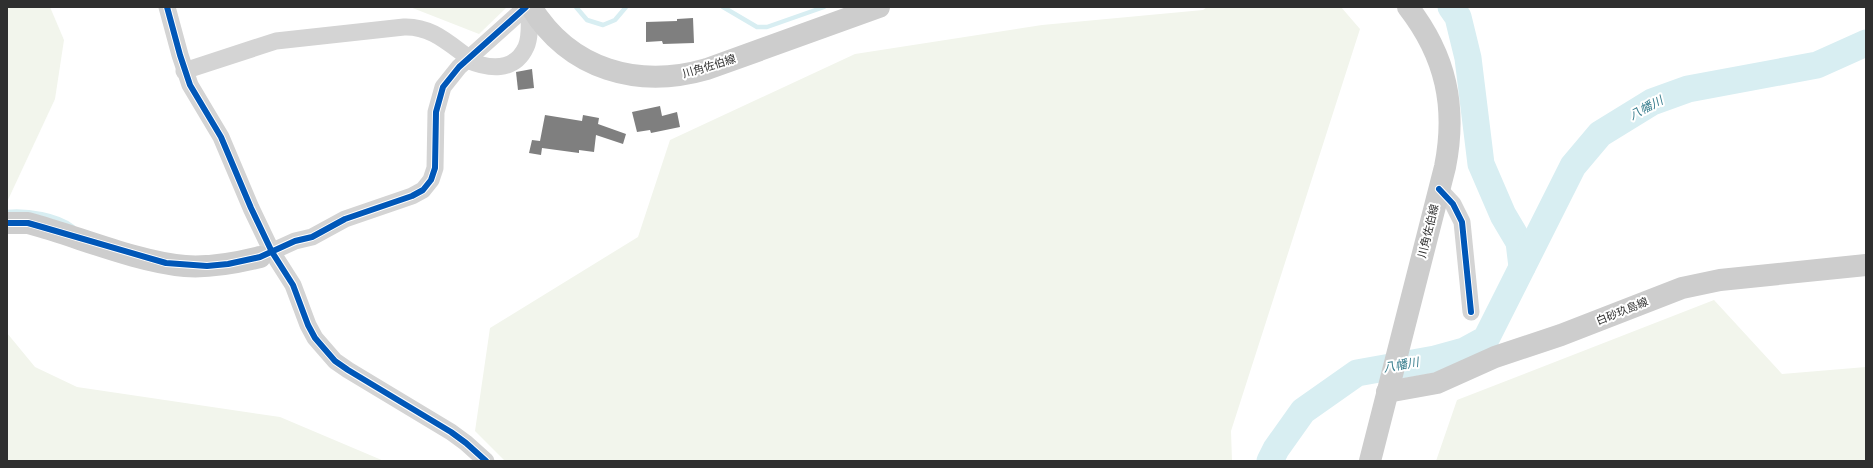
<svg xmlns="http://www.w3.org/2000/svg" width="1873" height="468" font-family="'Titillium Web','Noto Sans JP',sans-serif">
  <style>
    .green { fill: #f2f5ec }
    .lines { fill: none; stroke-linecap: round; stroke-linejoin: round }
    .stream { stroke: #d8eef2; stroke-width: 4.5 }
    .river { stroke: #d8eef2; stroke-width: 27 }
    .building { fill: #7f7f7f }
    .street { stroke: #d4d4d4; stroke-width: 17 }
    .secondary { stroke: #cdcdcd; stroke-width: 22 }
    .cycleway-casing { stroke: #fff; stroke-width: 8 }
    .cycleway { stroke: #0057b8; stroke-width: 6 }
    .labels { text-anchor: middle; stroke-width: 4; stroke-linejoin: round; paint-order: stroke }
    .street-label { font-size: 11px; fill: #2f2f2f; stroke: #fff }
    .water-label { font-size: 12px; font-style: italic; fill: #387d8d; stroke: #fff }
  </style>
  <rect width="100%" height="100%" fill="#fff"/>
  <g class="green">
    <polygon points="7,7 50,7 64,40 55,99 7,202"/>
    <polygon points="410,7 507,7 479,34"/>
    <polygon points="1207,7 1341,7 1360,29 1231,431 1232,461 505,461 475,431 490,328 638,237 670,140 855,54 1042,25 1203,10"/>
    <polygon points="1714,300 1782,374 1866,367 1866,461 1436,461 1457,400"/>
    <polygon points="7,333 35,367 77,387 280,417 384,461 7,461"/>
  </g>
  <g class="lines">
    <g class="stream">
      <polyline points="576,7 587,20 603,25 615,20 626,7"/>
      <polyline points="723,7 757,27 767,27 824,7"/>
      <path d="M 7,212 C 27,210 58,215 73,227"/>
    </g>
    <g class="river">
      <polyline points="1451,7 1458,17 1468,58 1481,164 1503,215 1519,242 1522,267"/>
      <polyline points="1270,461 1276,449 1303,411 1357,373 1435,359 1464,351 1486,339 1573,166 1600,134 1652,102 1688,89 1817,65 1866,43"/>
    </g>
  </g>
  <g class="building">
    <polygon points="693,18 694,43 663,44 662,41 646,42 646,22 677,21 677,19"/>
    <polygon points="532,69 534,88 518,90 516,72"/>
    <polygon points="660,106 662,116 677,112 680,127 651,133 650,130 637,132 632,112"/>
    <polygon points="545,115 582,121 583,115 599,118 598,124 626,134 623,144 596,135 594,152 579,150 579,153 542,148 541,155 529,153 532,140 540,141"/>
  </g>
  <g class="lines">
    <g class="street">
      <polyline points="167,7 180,55 190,85 221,137 251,208 272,252 293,285 308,325 315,338 335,361 348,370 451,432 466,443 486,461"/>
      <path d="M 467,60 C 488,69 514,73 526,47 C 531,36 529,19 529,7"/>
      <path d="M 184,71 L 276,41 L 404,27 C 431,26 448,43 469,58"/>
      <polyline points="1439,189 1453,204 1462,222 1471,312"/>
      <polyline points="262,256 295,241 312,237 345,219 412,196 423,190 431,180 435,168 436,112 443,87 459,67 526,7"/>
    </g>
    <g class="secondary">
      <path d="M 531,7 C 570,70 638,89 707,69 L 879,7"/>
      <path d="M 7,223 L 28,223 L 42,227 C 86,240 140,262 185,266 C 211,268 236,263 260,257"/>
      <polyline points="1387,392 1437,383 1495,357 1561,335 1682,288 1720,280 1866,265"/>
      <path d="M 1370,461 L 1445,167 C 1457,107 1446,56 1408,7"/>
    </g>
    <defs>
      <g id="cycleway">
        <polyline points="167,7 180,55 190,85 221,137 251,208 272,252 293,285 308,325 315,338 335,361 348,370 451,432 466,443 486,461"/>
        <polyline points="1439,189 1453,204 1462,222 1471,312"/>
        <polyline points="7,223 28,223 42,227 166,263 207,266 228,264 260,257 295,241 312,237 345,219 412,196 423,190 431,180 435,168 436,112 443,87 459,67 526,7"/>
      </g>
    </defs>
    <use href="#cycleway" class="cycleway-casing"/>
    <use href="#cycleway" class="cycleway"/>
  </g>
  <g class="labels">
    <g class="street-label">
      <text transform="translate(709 66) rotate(-17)" y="4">川角佐伯線</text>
      <text transform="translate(1428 231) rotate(-76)" y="4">川角佐伯線</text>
      <text transform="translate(1622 311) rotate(-22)" y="4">白砂玖島線</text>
    </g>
    <g class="water-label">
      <text transform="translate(1646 108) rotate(-28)" y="4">八幡川</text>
      <text transform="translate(1401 365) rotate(-10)" y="4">八幡川</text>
    </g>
  </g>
  <rect width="1873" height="468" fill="none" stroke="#2f2f2f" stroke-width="16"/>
</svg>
